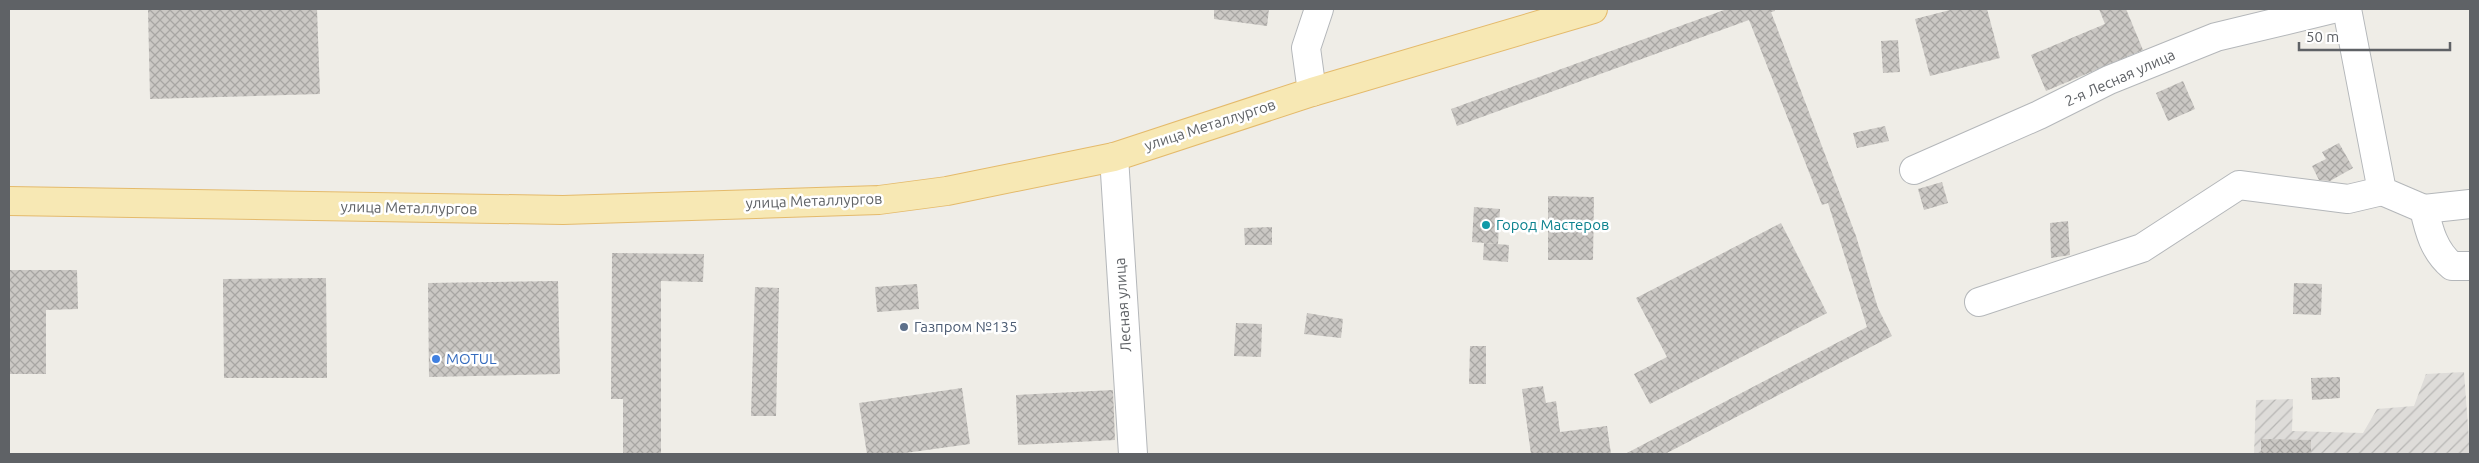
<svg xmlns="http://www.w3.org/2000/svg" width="2479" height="463" font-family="Ubuntu,sans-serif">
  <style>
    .industrial { fill: url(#industrial-furrows) }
    .building { fill: url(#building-cross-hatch) }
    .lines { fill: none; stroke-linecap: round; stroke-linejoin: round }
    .minor-casing { stroke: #b4b7ba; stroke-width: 30 }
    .major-casing { stroke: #e4ba6b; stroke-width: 30 }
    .minor { stroke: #fff; stroke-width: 28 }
    .major { stroke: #f7e8b4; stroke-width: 28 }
    .culture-dot { fill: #0f9aa8; stroke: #fff; stroke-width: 2 }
    .service-dot { fill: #5c6f8a; stroke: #fff; stroke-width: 2 }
    .shop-dot { fill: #3f7fe0; stroke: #fff; stroke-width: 2 }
    .labels { text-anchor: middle; stroke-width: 5; stroke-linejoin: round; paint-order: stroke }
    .street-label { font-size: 15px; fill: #5f6266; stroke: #fff }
    .culture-label { font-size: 15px; fill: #0d838f; stroke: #fff; text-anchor: start }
    .service-label { font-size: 15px; fill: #4e5e75; stroke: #fff; text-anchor: start }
    .shop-label { font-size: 15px; fill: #366cbe; stroke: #fff; text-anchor: start }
  </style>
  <defs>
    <pattern id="industrial-furrows" width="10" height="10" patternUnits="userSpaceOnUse" patternTransform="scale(1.25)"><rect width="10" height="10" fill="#dedcd9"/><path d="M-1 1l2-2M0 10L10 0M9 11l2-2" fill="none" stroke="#b7b6b4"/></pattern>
    <pattern id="building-cross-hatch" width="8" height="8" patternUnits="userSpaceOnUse" patternTransform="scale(1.25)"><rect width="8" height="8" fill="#cbc8c4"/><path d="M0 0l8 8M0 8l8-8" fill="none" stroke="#a8a6a3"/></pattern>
  </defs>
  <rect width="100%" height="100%" fill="#efede7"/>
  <polygon class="industrial" points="2464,372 2470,454 2254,454 2256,400 2293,399 2292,431 2363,433 2377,409 2414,406 2426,374"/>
  <g class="building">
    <polygon points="148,9 317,9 320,94 150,99"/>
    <polygon points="1214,9 1269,9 1267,26 1214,19"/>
    <polygon points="1727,9 1775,9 1775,11 1771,12 1856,236 1878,308 1892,336 1665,454 1625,454 1867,327 1828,203 1822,205 1749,20 1457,126 1451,109"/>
    <polygon points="1954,9 1987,9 2000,58 1930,76 1915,19"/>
    <polygon points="2099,9 2126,9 2143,50 2046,91 2031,55 2105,24"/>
    <polygon points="1898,40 1900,72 1883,73 1881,41"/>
    <polygon points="2183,81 2195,109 2168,121 2156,93"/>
    <polygon points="1885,126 1889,141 1857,148 1853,133"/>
    <polygon points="2339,143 2353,168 2330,181 2319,180 2312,166 2326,159 2322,152"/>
    <polygon points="1942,182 1948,203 1924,210 1918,189"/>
    <polygon points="1548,196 1594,197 1593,260 1548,260"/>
    <polygon points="1474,207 1500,209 1498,244 1472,242"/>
    <polygon points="2068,221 2070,255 2051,258 2050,223"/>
    <polygon points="1781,223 1827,313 1650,404 1634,374 1667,357 1636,298"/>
    <polygon points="1272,227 1272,245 1245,245 1244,228"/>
    <polygon points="1484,243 1509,245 1508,262 1483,260"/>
    <polygon points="612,253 704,254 703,282 661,281 661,454 623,454 623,399 611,399"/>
    <polygon points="9,270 77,270 78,309 46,310 46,374 9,374"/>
    <polygon points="326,278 327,378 224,378 223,279"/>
    <polygon points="558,281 560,374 429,377 428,283"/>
    <polygon points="2294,283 2322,284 2321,315 2293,314"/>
    <polygon points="917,284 919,309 877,312 875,287"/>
    <polygon points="755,287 779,288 776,416 751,416"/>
    <polygon points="1307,313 1343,319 1341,338 1304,334"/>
    <polygon points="1236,323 1262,324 1261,357 1234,356"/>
    <polygon points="1470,346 1486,346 1486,384 1469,384"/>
    <polygon points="2340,377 2340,398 2312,400 2311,378"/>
    <polygon points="1543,386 1546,403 1556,401 1560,432 1607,426 1611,454 1531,454 1522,389"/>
    <polygon points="962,388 970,444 898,454 867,454 859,403"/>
    <polygon points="1113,390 1115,440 1018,445 1016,395"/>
    <polygon points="2261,439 2311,440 2311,454 2261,454"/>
  </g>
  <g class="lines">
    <defs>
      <g id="minor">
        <path d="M 2347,9 L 2382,191 L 2424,209 C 2429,231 2434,251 2452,266 L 2470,266"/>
        <polyline points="1312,92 1306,48 1319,9"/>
        <polyline points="1114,157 1133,454"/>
        <polyline points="1914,170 2039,115 2109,80 2216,37 2333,9"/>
        <polyline points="2424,209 2470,204"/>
        <polyline points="1979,302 2142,248 2239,185 2348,199 2382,191"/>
      </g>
      <polyline id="major" points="9,201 563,210 879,200 947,191 1114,157 1312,92 1593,9"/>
    </defs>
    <use href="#minor" class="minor-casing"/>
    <use href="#major" class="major-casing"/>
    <use href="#minor" class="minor"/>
    <use href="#major" class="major"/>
  </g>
  <circle class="culture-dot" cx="1486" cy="225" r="5"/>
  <circle class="service-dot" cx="904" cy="327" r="5"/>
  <circle class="shop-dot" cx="436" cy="359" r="5"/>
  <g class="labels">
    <g class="street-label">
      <text transform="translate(2120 78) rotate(-24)" y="5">2-я Лесная улица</text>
      <text transform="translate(1210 125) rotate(-18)" y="5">улица Металлургов</text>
      <text transform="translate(814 201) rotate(-2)" y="5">улица Металлургов</text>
      <text transform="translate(409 208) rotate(1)" y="5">улица Металлургов</text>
      <text transform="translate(1123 305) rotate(-94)" y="5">Лесная улица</text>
    </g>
    <g class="culture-label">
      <text x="1496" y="230">Город Мастеров</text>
    </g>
    <g class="service-label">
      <text x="914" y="332">Газпром №135</text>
    </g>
    <g class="shop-label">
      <text x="446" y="364">MOTUL</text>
    </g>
  </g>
  <rect width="2479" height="463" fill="none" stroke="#5f6266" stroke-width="20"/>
  <path d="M2299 42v8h151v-8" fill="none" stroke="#5f6266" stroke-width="2.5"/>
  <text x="2306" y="42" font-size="15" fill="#5f6266" stroke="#ffffff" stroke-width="4" paint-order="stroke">50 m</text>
</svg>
